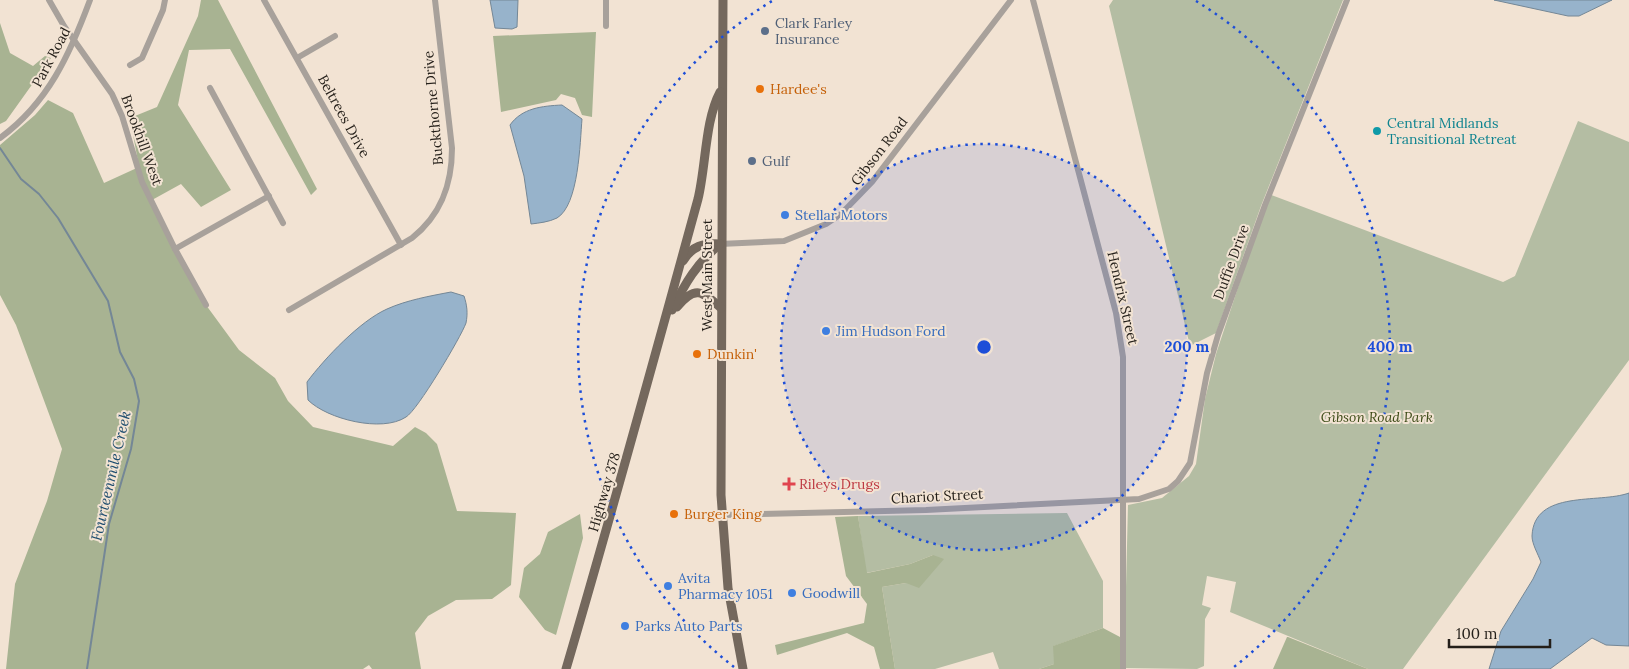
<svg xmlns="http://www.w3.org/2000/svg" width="1629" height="669" font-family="Lora,serif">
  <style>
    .green { fill: #b4bda3 }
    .forest { fill: #a8b392 }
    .water { fill: #97b3cb; stroke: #748796 }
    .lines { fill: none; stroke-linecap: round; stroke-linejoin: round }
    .stream { stroke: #748796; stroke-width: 2 }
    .minor { stroke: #a8a19b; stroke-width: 6 }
    .major { stroke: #74685d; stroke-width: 9 }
    .ring { fill: none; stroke: #1d4ed8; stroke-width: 2.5; stroke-dasharray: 2.5 5 }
    .service-dot { fill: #5c6f8a; stroke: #f2e3d3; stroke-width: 2 }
    .food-dot { fill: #e8710a; stroke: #f2e3d3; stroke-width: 2 }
    .culture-dot { fill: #0f9aa8; stroke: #f2e3d3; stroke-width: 2 }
    .shop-dot { fill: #3f7fe0; stroke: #f2e3d3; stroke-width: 2 }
    .health-dot { fill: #e0444e; stroke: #f2e3d3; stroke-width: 2 }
    .labels { text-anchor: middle; stroke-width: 4; stroke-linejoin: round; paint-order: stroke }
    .service-label { font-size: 14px; fill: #4e5e75; stroke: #f2e3d3; text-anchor: start }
    .street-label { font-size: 14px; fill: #241f19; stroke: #f2e3d3 }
    .food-label { font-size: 14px; fill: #c56008; stroke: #f2e3d3; text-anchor: start }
    .culture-label { font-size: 14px; fill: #0d838f; stroke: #f2e3d3; text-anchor: start }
    .shop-label { font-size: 14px; fill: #366cbe; stroke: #f2e3d3; text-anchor: start }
    .park-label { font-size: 14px; font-style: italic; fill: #3e4c18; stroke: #f2e3d3 }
    .health-label { font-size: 14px; fill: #be3a42; stroke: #f2e3d3; text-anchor: start }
    .water-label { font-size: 15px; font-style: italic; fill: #1e4d6f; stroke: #f2e3d3 }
    .centre { fill: #1d4ed8; stroke: #f2e3d3; stroke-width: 2.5 }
    .ring-label { font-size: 15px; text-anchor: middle; font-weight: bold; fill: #1d4ed8; stroke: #f2e3d3; stroke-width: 4; stroke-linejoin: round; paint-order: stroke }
  </style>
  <rect width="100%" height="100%" fill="#f2e3d3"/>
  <g class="green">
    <polygon points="1113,0 1343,0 1261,206 1216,333 1190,346 1109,6"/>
    <polygon points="1578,121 1629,142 1629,360 1403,669 1368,669 1230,612 1236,582 1207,576 1202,605 1211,608 1205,619 1204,666 1197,669 1124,668 1128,505 1162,498 1189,476 1196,464 1205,399 1216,354 1269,194 1503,282 1515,276"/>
    <polygon points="1067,513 1103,581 1103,628 1054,646 1054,664 1039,669 999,669 993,652 935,669 895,669 882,587 906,583 933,555 910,564 866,573 858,516"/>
  </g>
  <g class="forest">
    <polygon points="201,0 218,0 317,189 311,195 230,49 189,50 178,105 231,190 201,207 181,184 152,200 206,305 239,350 275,378 288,401 313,427 393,446 415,427 426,433 437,444 457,511 516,513 511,585 492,599 456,600 428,616 415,633 421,669 372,669 369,665 363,669 6,669 15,584 47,501 62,449 16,325 0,295 0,145 35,115 48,100 73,113 104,183 139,167 130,118 157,107 198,16"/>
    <polygon points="0,23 10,53 33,66 45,56 51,58 6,121 0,124"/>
    <polygon points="596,32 592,117 582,115 575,98 561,94 556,100 501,112 493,36"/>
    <polygon points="580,514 583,538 556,635 545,630 519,597 524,568 540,554 548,532"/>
    <polygon points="858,516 867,573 910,564 933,555 944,559 919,588 906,583 882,587 895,669 880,669 874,647 847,633 777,655 775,645 864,623 867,604 846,576 835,517"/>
    <polygon points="1103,628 1120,637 1121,669 1039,669 1054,664 1053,646"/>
    <polygon points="1287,637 1288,637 1368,669 1273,669"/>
  </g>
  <g class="water">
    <polygon points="490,0 518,0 517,27 512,29 495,28"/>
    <polygon points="1494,0 1612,0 1579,16 1568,16"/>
    <path d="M 562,105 L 582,119 C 580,142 579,205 557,218 C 549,222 539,223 531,224 L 524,176 L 510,125 C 522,108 542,106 562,105 Z"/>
    <path d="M 451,292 L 464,296 C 467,305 468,313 466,323 C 461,337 417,411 406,417 C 382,433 327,419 308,400 L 307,382 C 325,358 360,321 387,309 C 407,300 430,296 451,292 Z"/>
    <path d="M 1629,493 L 1629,646 L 1606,645 L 1592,638 L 1550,669 L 1489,669 L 1501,631 L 1533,579 L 1541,562 C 1538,554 1532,544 1532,536 C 1534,489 1599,504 1629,493 Z"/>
  </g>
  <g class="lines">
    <polyline class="stream" points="0,148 21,179 39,194 58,218 108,301 120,352 134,379 139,401 131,449 109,524 87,669"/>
    <g class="minor">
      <polyline points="49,0 64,26 112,94 122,116 142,182 175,249 206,305"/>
      <polyline points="264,0 401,245"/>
      <polyline points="606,0 606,26"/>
      <polyline points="1033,0 1116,313 1123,357 1123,669"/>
      <polyline points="297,58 335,36"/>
      <polyline points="130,65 142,58 163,10 165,0"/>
      <polyline points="210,88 283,223"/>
      <path d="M 0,138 C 48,103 70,54 90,0"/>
      <polyline points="720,244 784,241 826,224 841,214 872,182 1011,0"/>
      <polyline points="175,249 269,196"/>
      <path d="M 289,310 L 412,238 C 441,215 452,185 452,148 L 435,0"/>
      <polyline points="722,515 926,510 1139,499 1169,489 1178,481 1190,463 1207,373 1218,335 1265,205 1347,0"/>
    </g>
    <g class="major">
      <polyline points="723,0 721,495 728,588 743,669"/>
      <path d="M 683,261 C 692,246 703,243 720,244"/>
      <path d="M 677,307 C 695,285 702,291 721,308"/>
      <path d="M 672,310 C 685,283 697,263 720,244"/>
      <path d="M 566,669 C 612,513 655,356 698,199 C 706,166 705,120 720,92"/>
    </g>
  </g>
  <circle cx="984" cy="347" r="203" fill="#1d4ed8" fill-opacity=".12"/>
  <g class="ring">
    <circle cx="984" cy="347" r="203"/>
    <path d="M734 667A406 406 0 0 1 772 1M1196 1A406 406 0 0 1 1234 667"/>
  </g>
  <g class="service-dot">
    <circle cx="765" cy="31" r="5"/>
    <circle cx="752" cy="161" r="5"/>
  </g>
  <g class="food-dot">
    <circle cx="760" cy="89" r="5"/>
    <circle cx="697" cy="354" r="5"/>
    <circle cx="674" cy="514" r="5"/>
  </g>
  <circle class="culture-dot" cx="1377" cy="131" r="5"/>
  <g class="shop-dot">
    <circle cx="785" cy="215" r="5"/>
    <circle cx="826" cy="331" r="5"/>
    <circle cx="668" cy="586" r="5"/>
    <circle cx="792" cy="593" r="5"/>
    <circle cx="625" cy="626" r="5"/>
  </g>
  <path class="health-dot" d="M786.5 476.5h5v5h5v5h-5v5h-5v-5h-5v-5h5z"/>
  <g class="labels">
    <g class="service-label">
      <text x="775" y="28">Clark Farley<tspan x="775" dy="16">Insurance</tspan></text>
      <text x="762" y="166">Gulf</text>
    </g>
    <g class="street-label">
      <text transform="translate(51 57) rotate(-62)" y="5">Park Road</text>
      <text transform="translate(433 108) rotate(-95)" y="5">Buckthorne Drive</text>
      <text transform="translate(344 116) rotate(61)" y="5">Beltrees Drive</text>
      <text transform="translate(142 140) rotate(70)" y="5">Brookhill West</text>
      <text transform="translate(879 151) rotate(-52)" y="5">Gibson Road</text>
      <text transform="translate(1231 262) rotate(-70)" y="5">Duffie Drive</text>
      <text transform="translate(707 275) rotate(-90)" y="5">West Main Street</text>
      <text transform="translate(1123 298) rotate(77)" y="5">Hendrix Street</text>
      <text transform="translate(604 492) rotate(-74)" y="5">Highway 378</text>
      <text transform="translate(937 496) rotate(-3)" y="5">Chariot Street</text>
    </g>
    <g class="food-label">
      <text x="770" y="94">Hardee's</text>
      <text x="707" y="359">Dunkin'</text>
      <text x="684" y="519">Burger King</text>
    </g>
    <g class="culture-label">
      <text x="1387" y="128">Central Midlands<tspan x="1387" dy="16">Transitional Retreat</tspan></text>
    </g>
    <g class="shop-label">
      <text x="795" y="220">Stellar Motors</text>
      <text x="836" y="336">Jim Hudson Ford</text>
      <text x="678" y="583">Avita<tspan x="678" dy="16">Pharmacy 1051</tspan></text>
      <text x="802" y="598">Goodwill</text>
      <text x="635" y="631">Parks Auto Parts</text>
    </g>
    <g class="park-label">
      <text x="1377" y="422">Gibson Road Park</text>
    </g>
    <g class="health-label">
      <text x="799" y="489">Rileys Drugs</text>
    </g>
    <g class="water-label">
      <text transform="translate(111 476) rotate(-77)" y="5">Fourteenmile Creek</text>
    </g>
  </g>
  <circle cx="984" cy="347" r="8" class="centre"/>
  <g class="ring-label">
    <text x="1187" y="352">200 m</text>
    <text x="1390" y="352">400 m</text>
  </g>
  <path d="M1449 639v8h101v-8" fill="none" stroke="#241f19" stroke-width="2.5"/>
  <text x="1456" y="639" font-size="15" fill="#241f19" stroke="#f2e3d3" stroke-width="4" paint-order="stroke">100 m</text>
</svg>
